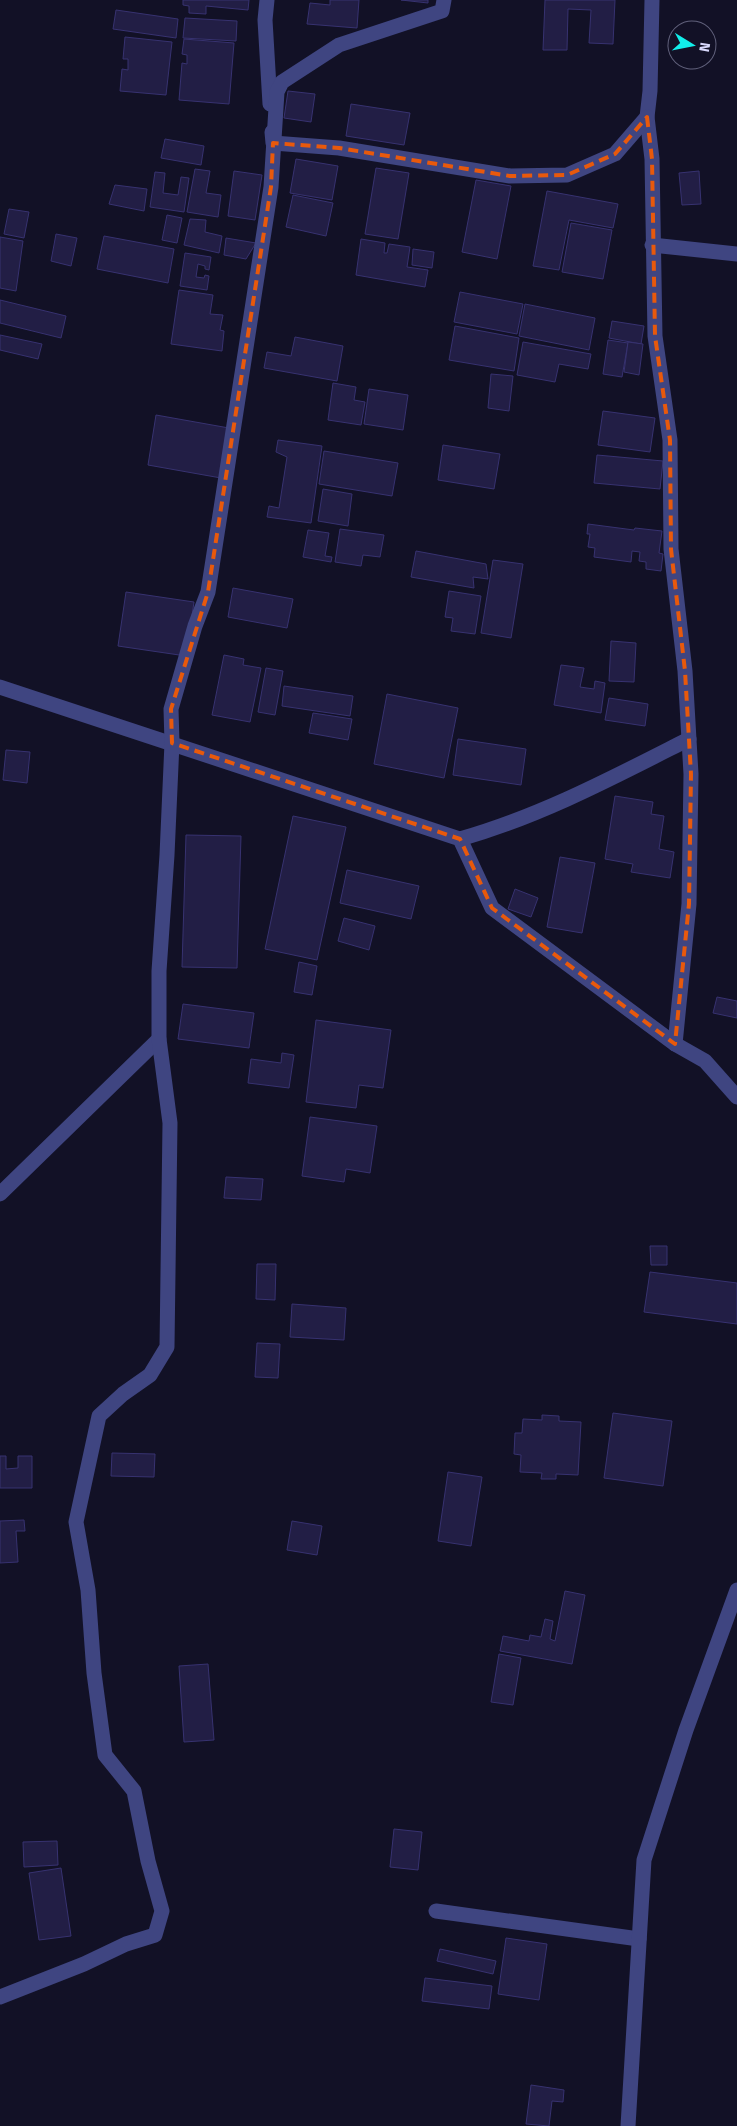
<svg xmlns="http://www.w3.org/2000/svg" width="737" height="2126" font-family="'Fira Sans',sans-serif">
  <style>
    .building { fill: #221e45; stroke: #373270 }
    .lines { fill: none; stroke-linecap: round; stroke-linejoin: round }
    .minor { stroke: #3f4581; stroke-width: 15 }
    .marked { fill: none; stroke: #e8590c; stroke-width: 4; stroke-dasharray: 10 6; stroke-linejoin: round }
  </style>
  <rect width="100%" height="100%" fill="#121126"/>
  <g class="building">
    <polygon points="183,0 249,0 248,10 206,6 206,14 189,13 189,6 183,5"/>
    <polygon points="330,0 359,0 357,28 307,24 310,3 330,5"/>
    <polygon points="401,0 428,0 428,3"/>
    <polygon points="545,0 615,0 613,44 589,43 591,10 568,9 567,50 543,50"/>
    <polygon points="116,10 178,19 176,38 113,29"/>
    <polygon points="185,18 237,21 236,41 183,38"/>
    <polygon points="125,37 172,42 166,95 120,91 122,69 128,70 128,59 123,59"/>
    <polygon points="184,39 234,43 229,104 179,100 182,63 187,64 187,55 182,54"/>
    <polygon points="288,91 315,94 311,122 284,118"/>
    <polygon points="351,104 410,113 404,145 346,136"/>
    <polygon points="165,139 204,146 201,165 161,158"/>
    <polygon points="296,159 338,166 332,200 290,193"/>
    <polygon points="376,168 409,173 398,239 365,234"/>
    <polygon points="195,169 210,171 206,193 221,195 218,217 187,212"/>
    <polygon points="234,171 262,175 255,220 228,216"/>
    <polygon points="699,171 701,204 682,205 679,173"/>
    <polygon points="155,172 165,173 163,193 178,195 181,177 189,178 184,212 150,207"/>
    <polygon points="476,180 511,186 497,259 462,252"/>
    <polygon points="115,185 147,189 144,211 109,204"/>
    <polygon points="547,191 618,204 613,228 569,220 559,270 533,266"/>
    <polygon points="293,195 333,203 326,236 286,227"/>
    <polygon points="9,209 29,212 24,238 4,234"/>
    <polygon points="167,215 182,218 177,243 162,240"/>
    <polygon points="190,219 206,220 205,232 222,236 219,253 184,245"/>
    <polygon points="571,223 612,230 603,279 562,272"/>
    <polygon points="56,234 77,238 71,266 51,261"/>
    <polygon points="104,236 174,249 168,283 97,269"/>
    <polygon points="0,237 23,241 16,291 0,288"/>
    <polygon points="226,238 256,243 246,259 224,255"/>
    <polygon points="361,239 385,243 384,253 387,253 389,244 410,247 407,267 428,270 425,287 356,275"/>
    <polygon points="413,249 434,252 432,268 412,265"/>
    <polygon points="185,253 211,257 209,270 205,269 205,266 198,264 196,277 204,278 205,275 209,276 207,290 180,286"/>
    <polygon points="179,290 213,295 210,314 223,315 220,330 224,331 222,351 171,344"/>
    <polygon points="460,292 523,304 517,334 454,322"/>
    <polygon points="0,300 66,316 61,338 0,323"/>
    <polygon points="525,304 595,318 589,350 519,336"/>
    <polygon points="612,321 644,326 641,344 609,338"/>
    <polygon points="455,326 519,338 514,371 449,360"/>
    <polygon points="0,335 42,344 38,359 0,350"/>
    <polygon points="295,337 343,346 337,381 264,368 267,352 291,356"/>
    <polygon points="608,340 628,343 622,377 603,374"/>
    <polygon points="523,342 591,354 588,369 559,364 555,382 517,375"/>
    <polygon points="628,342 643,344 639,375 624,372"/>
    <polygon points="491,374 513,376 509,411 488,408"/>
    <polygon points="333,383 356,387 354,400 365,402 361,425 328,420"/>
    <polygon points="369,389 408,395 403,430 364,424"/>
    <polygon points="603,411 655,418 650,452 598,445"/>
    <polygon points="156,415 229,428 221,478 148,465"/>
    <polygon points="278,440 322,446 311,523 267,517 269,506 279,508 287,457 276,452"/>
    <polygon points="443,445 500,454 494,489 438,480"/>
    <polygon points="324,451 398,463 392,496 319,484"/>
    <polygon points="597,455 663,461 660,489 594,483"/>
    <polygon points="323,489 352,494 348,526 318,521"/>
    <polygon points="588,524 634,530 635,528 662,531 659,553 663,554 661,571 646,569 646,562 639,561 640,552 632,551 631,562 594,557 595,548 588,547 590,534 587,534"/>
    <polygon points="340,529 384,535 380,557 363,555 361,566 335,562"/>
    <polygon points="308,530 329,533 325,556 332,557 331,562 303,557"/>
    <polygon points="416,551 486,564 488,579 473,577 474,588 411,577"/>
    <polygon points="493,560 523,564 511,638 481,633"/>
    <polygon points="233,588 293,599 287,628 228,617"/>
    <polygon points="449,591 481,596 475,634 451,631 453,618 445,617"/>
    <polygon points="126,592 194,602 186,656 118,646"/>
    <polygon points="611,641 636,643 634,682 609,681"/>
    <polygon points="224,655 244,659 243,665 261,668 250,722 212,715"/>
    <polygon points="561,665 584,668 580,687 594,689 595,681 605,683 601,713 554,705"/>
    <polygon points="266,668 283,671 275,715 258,712"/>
    <polygon points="284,686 353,696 350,716 282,706"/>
    <polygon points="387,694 458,708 444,778 374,764"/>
    <polygon points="609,698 648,704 645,726 605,720"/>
    <polygon points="313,713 352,719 348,740 309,733"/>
    <polygon points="458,739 526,749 521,785 453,775"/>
    <polygon points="6,750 30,752 27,783 3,780"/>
    <polygon points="615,796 653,802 651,814 664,816 659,849 674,852 670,878 631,872 633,864 605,859"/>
    <polygon points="293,816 346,827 317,960 265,949"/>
    <polygon points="186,835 241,836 237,968 182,967"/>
    <polygon points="560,857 595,863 582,933 547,927"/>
    <polygon points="347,870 419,886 411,919 340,903"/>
    <polygon points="515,889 538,898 531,917 508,909"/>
    <polygon points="344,918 375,926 369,950 338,941"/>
    <polygon points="299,962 317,966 312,995 294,992"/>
    <polygon points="717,997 737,1001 737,1018 713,1013"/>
    <polygon points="183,1004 254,1013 249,1048 178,1039"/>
    <polygon points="316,1020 391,1030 383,1088 359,1085 356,1108 306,1102"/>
    <polygon points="282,1053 294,1055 289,1088 248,1083 251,1059 281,1063"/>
    <polygon points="310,1117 377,1126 370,1173 346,1169 344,1182 302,1176"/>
    <polygon points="226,1177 263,1179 261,1200 224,1198"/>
    <polygon points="650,1246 667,1246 667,1265 651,1265"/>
    <polygon points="257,1264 276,1264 275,1300 256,1299"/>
    <polygon points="650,1272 737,1283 737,1324 644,1312"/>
    <polygon points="292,1304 346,1308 344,1340 290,1337"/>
    <polygon points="257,1343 280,1344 278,1378 255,1377"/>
    <polygon points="613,1413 672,1421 663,1486 604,1478"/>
    <polygon points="542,1415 559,1416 559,1421 581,1422 578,1475 556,1474 556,1479 541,1479 542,1473 520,1472 521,1455 514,1454 515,1433 522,1433 523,1419 542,1420"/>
    <polygon points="112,1453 155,1454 154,1477 111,1476"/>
    <polygon points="0,1456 6,1456 6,1469 18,1468 18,1456 32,1456 32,1488 0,1488"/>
    <polygon points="448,1472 482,1477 471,1546 438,1541"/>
    <polygon points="24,1520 25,1531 16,1531 18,1562 0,1563 0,1521"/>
    <polygon points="292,1521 322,1526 317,1555 287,1550"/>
    <polygon points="565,1591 585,1595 572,1664 500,1651 503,1636 529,1641 530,1635 541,1637 545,1619 553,1621 550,1639 555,1641"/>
    <polygon points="499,1654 521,1658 513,1705 491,1702"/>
    <polygon points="208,1664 214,1740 184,1742 179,1666"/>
    <polygon points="394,1829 422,1832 418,1870 390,1867"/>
    <polygon points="57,1841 58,1865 24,1867 23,1842"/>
    <polygon points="61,1868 71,1936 39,1940 29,1873"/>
    <polygon points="506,1938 547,1944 539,2000 498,1994"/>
    <polygon points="440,1949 496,1961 493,1974 437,1961"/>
    <polygon points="425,1978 492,1986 489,2009 422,2001"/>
    <polygon points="531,2085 564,2090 563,2102 552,2101 549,2126 526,2124"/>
  </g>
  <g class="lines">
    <g class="minor">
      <polyline points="267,0 265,20 270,104"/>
      <polyline points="652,0 650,91 647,117 652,159 655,336 670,440 671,549 685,671 691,774 689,904 675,1044"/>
      <polyline points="272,132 273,143 339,148 510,176 567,175 615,154 647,117"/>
      <polyline points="652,245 737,254"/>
      <polyline points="0,687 460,839 492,908 675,1044 705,1061 737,1097"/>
      <path d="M 460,839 C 541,816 614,777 689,739"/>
      <polyline points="0,1194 159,1039"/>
      <polyline points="436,1911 639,1939"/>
      <polyline points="0,1997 84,1964 126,1944 155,1935 162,1911 148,1861 134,1791 105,1755 94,1673 88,1590 76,1522 99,1416 123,1394 150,1375 167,1347 170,1123 159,1039 159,971 167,855 172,743 171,709 195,626 208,592 271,187 277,92 282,82 339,45 442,11 444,0"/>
      <polyline points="628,2126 644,1860 686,1730 737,1590"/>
    </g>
  </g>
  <path class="marked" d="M 647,117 L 652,159 L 655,336 L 670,440 L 671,549 L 685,671 L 691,774 L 689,904 L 675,1044 L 492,908 L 460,839 L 172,743 L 171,709 L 208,592 L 271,187 L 273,143 L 339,148 L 510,176 L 567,175 L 615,154 Z"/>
  <g transform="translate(692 45) rotate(100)"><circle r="24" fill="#121126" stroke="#61617c"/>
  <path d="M0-4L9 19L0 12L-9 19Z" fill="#12eeea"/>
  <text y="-8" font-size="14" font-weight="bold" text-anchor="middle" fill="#d8d9fc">N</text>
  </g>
</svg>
